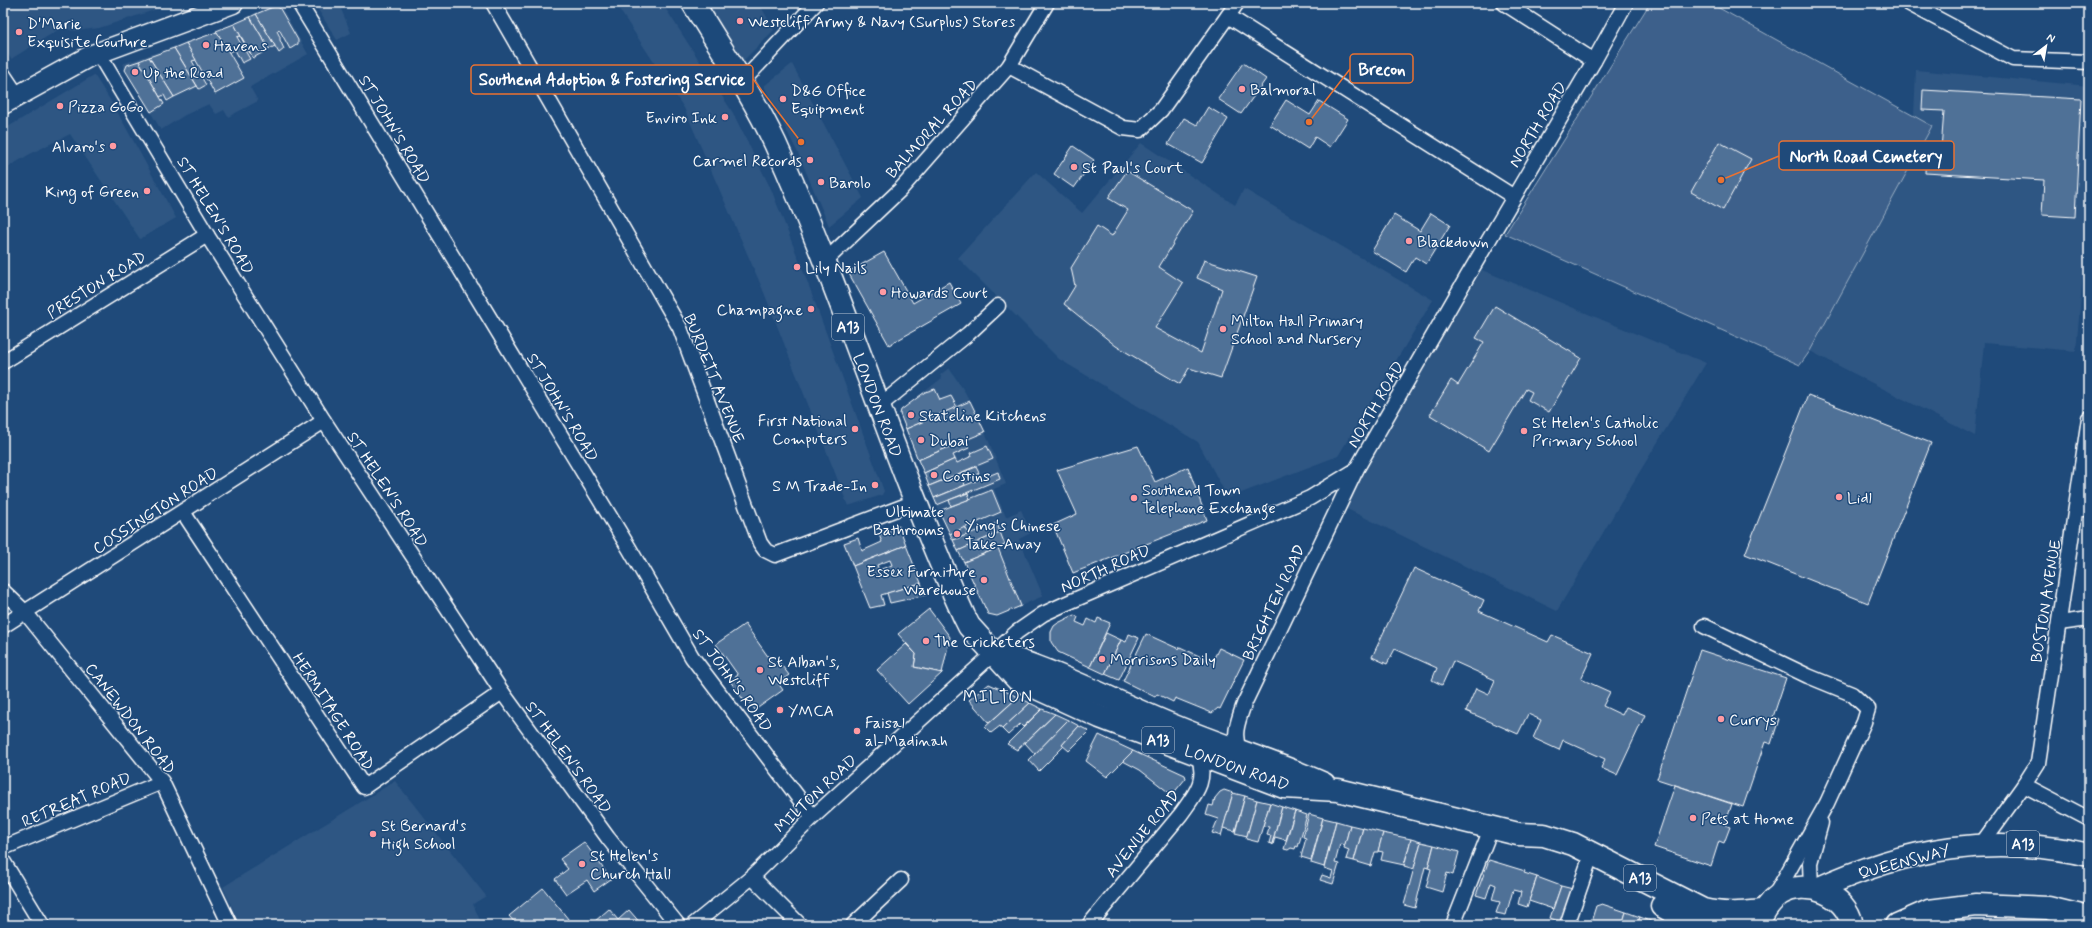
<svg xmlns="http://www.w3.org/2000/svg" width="2092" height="928" font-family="Mynerve,sans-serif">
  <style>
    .built { fill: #2e5683 }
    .green { fill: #3c618b; stroke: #9eb0c5 }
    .building { fill: #507197; stroke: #fff; fill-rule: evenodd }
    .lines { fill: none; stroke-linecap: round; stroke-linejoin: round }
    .street-casing { stroke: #fff; stroke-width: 17 }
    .secondary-casing { stroke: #fff; stroke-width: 23 }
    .primary-casing { stroke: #fff; stroke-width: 25 }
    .street { stroke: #1f4a7a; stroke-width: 14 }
    .secondary { stroke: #1f4a7a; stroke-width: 20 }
    .primary { stroke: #1f4a7a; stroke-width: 22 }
    .poi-dot { fill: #ff9aa2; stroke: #1f4a7a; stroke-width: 1.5 }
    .labels { text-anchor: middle; stroke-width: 3; stroke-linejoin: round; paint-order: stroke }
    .shield { fill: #1f4a7a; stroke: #bcc9d7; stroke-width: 1 }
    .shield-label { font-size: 15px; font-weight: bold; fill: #fff }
    .poi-label { font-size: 16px; fill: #fff; stroke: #1f4a7a; text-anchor: start }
    .street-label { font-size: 16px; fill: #fff; stroke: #1f4a7a }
    .neighbourhood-label { font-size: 17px; letter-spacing: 1px; fill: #fff; stroke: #1f4a7a }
    .leader { fill: none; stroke: #eb7230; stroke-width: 1.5 }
    .callout-dot { fill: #eb7230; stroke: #1f4a7a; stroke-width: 1.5 }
    .callout { fill: #1f4a7a; stroke: #eb7230; stroke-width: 1.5 }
    .callout-label { font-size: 17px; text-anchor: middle; font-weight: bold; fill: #fff }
  </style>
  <rect width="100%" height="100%" fill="#1f4a7a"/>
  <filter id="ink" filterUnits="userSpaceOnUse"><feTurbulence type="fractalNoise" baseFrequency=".025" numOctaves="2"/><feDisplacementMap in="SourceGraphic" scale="8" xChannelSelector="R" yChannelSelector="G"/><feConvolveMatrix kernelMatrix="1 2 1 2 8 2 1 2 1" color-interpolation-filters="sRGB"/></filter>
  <g filter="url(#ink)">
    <g class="built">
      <polygon points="3,3 172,3 173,4 99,28 74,31 61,28 11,59 3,47"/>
      <polygon points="277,3 279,3 308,54 250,87 258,101 228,117 224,110 216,114 209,104 185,115 161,130 122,64 217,32"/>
      <polygon points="314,3 354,3 341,9 351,33 337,40"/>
      <polygon points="615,3 662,3 733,113 771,189 809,286 884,491 882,495 848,506 763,290 684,108"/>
      <polygon points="706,3 759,3 774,30 743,61"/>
      <polygon points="792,64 863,198 829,226 798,153 764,86"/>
      <polygon points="1916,70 2089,86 2089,137 2083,274 2076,351 1984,343 1975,436 1810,351 1932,126 1914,116"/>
      <polygon points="94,75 114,106 176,218 140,239 70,134 30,154 3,170 3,130"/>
      <polygon points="1141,143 1235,205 1244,189 1433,300 1338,456 1228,498 1198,442 1059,359 958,258 1036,172 1082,213"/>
      <polygon points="1482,270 1706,363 1617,509 1557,611 1343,507 1357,476"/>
      <polygon points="949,368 965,392 985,432 1006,484 994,489 1006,517 1021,510 1031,533 1019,539 1043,596 997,616 988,614 939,511 900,414 901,410 942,378 940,375"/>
      <polygon points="395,781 486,896 473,904 482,925 240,925 223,887"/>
    </g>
    <polygon class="green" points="1650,3 1710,3 1932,126 1810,351 1800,365 1505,234"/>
    <g class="building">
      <polygon points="275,6 279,7 298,40 298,44 290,49 279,29 277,31 280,37 280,40 284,49 279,53 256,14"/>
      <polygon points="256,14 275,46 269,49 250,17"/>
      <polygon points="250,17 269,49 253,58 234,24"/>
      <polygon points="234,24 253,58 240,36 237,37 250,59 242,63 235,50 229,52 216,31"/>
      <polygon points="217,32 244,78 215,94 186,43"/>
      <polygon points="186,43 196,60 192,61 206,85 199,89 174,48"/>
      <polygon points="174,48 197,86 174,97 149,57"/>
      <polygon points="149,57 174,97 167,101 164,95 160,97 139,61"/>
      <polygon points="139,61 164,104 151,112 125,70 127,65"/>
      <polygon points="1243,63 1266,79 1241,114 1218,99"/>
      <polygon points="1923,90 2081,99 2075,217 2042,215 2044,180 1925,173 1926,148 1941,149 1944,111 1922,110"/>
      <polygon points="1286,100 1310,115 1319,101 1348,119 1330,147 1315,137 1308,149 1270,125"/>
      <polygon points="1208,107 1228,119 1202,163 1168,144 1184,118 1197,125"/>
      <polygon points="1719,142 1751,159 1723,210 1691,192"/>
      <polygon points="1073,146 1094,160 1074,188 1054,174"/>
      <polygon points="1127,171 1193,211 1159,267 1183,283 1155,328 1201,353 1222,289 1197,278 1204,260 1257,277 1221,378 1189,368 1180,384 1116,346 1064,304 1075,286 1071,268 1097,226 1112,236 1128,210 1108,198"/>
      <polygon points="1431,213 1450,225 1426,264 1415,257 1406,272 1372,251 1394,215 1420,231"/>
      <polygon points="884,252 913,303 949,282 961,304 889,345 848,272"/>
      <polygon points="1495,306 1581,358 1549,412 1528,400 1532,392 1526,389 1489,451 1430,415 1451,380 1458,385 1484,342 1476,338"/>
      <polygon points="935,389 940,400 951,396 957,407 906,429 900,414 901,410 925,392"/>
      <polygon points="1808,395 1931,443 1868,603 1745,554"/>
      <polygon points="970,401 985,432 918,460 906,429"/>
      <polygon points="966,440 969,448 953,455 955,459 924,473 918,460"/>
      <polygon points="987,446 993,459 929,486 924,473 955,459 957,463 972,456 971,453"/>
      <polygon points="1138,446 1155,482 1188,467 1207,520 1073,573 1053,525 1077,514 1057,470"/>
      <polygon points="976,467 979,473 964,482 965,485 934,498 929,486"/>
      <polygon points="998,472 1000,479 937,505 934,498"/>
      <polygon points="992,490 1001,512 950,534 939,511"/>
      <polygon points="968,493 970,499 951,506 949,500"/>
      <polygon points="997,523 1000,532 958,551 953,540"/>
      <polygon points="899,526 906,545 853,566 844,543 858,538 862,551 882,542 879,535"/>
      <polygon points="965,527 969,534 953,540 950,534"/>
      <polygon points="1000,532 1005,545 964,562 958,551"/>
      <path d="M 906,545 L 921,583 L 881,595 L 884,605 L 870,608 L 853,566 ZM 890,560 L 892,565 L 879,570 L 877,565 Z"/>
      <polygon points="998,548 1021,606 997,616 988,614 964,562"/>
      <polygon points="1414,568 1484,600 1479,611 1548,642 1552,635 1593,653 1581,679 1610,692 1603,706 1622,715 1626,707 1645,715 1617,775 1601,768 1605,759 1563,740 1559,750 1533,738 1541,720 1528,714 1518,734 1466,711 1476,688 1489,694 1495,680 1453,661 1442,685 1432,680 1437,668 1395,649 1387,664 1372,657"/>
      <polygon points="921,583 926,595 890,603 887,593"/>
      <polygon points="929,609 950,637 942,673 914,667 916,654 898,634"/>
      <polygon points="1074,615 1078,617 1076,622 1085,626 1088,619 1096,623 1098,618 1110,623 1090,667 1058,652 1051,642 1051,632 1054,626 1058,623"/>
      <polygon points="745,624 774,665 779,662 789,675 778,683 783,690 755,710 748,700 745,702 730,681 738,675 716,644"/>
      <polygon points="1106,633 1121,640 1105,674 1090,667"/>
      <polygon points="1129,634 1139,638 1119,680 1105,674 1121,640 1126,642"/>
      <polygon points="1146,634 1179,649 1180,647 1212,662 1219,648 1244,660 1220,709 1218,708 1212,713 1175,698 1173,702 1157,694 1155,697 1123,681"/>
      <polygon points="906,644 916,654 914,667 942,673 908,704 877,670"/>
      <polygon points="1700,650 1786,678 1773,717 1779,719 1771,744 1765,742 1743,807 1657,779"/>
      <polygon points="989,684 1018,697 989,723 969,700"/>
      <polygon points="1018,697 1030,703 1002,729 1000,726 991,733 985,727"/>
      <polygon points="1030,703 1042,709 1023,727 1020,724 1008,735 1002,729"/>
      <polygon points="1042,709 1055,714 1017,750 1007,744"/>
      <polygon points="1055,714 1068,720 1035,754 1025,743"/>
      <polygon points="1068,720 1079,726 1062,745 1064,746 1039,771 1029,760"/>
      <polygon points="1079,726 1089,731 1069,751 1062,745"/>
      <polygon points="1099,735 1133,751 1107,777 1086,761"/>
      <polygon points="1133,751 1185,775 1186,778 1172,795 1140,770 1123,761"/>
      <polygon points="1675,785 1732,804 1725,825 1730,827 1724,843 1719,841 1711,866 1654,847"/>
      <polygon points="1224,790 1233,793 1221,836 1212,833 1218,819 1206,815 1209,805 1213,806 1215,798 1220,792"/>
      <polygon points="1233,793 1245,796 1235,831 1223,828"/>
      <polygon points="1245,796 1257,800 1247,836 1235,833"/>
      <polygon points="1257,800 1270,803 1258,842 1246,839"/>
      <polygon points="1270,803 1282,807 1272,844 1269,843 1271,836 1267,835 1269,827 1263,826"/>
      <polygon points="1282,807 1295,811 1286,840 1275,837 1273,845 1272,844"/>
      <polygon points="1295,811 1307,815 1298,847 1296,846 1295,849 1291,848 1288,850 1284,849"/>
      <polygon points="1309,814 1323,818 1311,860 1301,857 1306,838 1303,837"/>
      <polygon points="1323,818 1336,821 1324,867 1311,863"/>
      <polygon points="1336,821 1350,825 1345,845 1340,844 1335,863 1339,864 1333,884 1320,880 1322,875 1331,878 1333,871 1324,868"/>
      <polygon points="1350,825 1363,828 1354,861 1346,859 1349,850 1344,848"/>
      <polygon points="1363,828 1383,833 1378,852 1375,852 1371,866 1354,861"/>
      <polygon points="1383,833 1411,839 1404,865 1381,860 1383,852 1378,851"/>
      <polygon points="1411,839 1421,842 1414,869 1404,866"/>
      <polygon points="584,842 611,879 594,891 587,880 566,894 555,879 568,869 560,859"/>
      <polygon points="1421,842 1434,845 1428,868 1425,867 1415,908 1404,905"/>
      <polygon points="1434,845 1459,852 1453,875 1447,873 1442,892 1426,887 1431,869 1428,868"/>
      <polygon points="1489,860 1525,871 1524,873 1537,877 1527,907 1518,904 1521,892 1513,890 1506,915 1496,913 1500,902 1492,900 1496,885 1491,883 1486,898 1476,895"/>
      <polygon points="1537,877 1561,886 1553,909 1529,901"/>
      <polygon points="1561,886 1573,889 1561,922 1550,918"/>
      <polygon points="543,888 573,925 533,925 529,921 524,925 517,925 509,916"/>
      <polygon points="1602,904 1626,912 1622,925 1590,925 1596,906"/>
      <polygon points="609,909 618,920 629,910 642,925 597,925 594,922"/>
      <polygon points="1626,912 1640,917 1637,925 1622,925"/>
      <polygon points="1640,917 1653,922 1652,925 1637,925"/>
    </g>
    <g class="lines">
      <defs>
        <g id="street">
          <polyline points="299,3 629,548 692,657 813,817"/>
          <polyline points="493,3 680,328 760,543 765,550 775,555 915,502"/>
          <polyline points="1504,3 1594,61"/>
          <polyline points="1908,3 2013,59 2089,62"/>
          <polyline points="1228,16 1514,197"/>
          <polyline points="98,53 207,235 324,421 502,692 608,838 678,925"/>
          <polyline points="1009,66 1123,128 1140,130 1161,110 1237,3"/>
          <polyline points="3,74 17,95"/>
          <polyline points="742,82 816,3"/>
          <polyline points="824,262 900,190 1009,66 1047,3"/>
          <polyline points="3,362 207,235"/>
          <polyline points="878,407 968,334 998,306"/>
          <polyline points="2076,509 2089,509"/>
          <polyline points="183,512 364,787 502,692"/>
          <polyline points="3,591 25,612 162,782 230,925"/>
          <polyline points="2059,623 2089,619"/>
          <polyline points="3,626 324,421"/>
          <polyline points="1704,626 1808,676 1852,694 1868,709 1864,722 1827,803 1774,897"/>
          <path d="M 1240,752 C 1232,735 1238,721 1244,704 L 1356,470"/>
          <polyline points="2024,785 2089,819"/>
          <polyline points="1980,846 2024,785 2038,763 2089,418"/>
          <polyline points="3,848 162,782"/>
          <polyline points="3,861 42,925"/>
          <polyline points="752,877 800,925"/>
          <polyline points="1811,888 1810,863 1821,823"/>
          <polyline points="693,925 752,877 813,817 1017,632 1043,614 1067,603 1310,498 1356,470 1467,277 1594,61 1626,3"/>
          <polyline points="853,925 901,880"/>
          <path d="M 1089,925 L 1181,814 C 1195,794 1208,781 1198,755"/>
          <polyline points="1453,925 1492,826"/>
          <polyline points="1567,925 1588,864"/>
        </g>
        <polyline id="secondary" points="3,104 90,56 233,3"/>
        <g id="primary">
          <path d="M 693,3 C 721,49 752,94 775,143 C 845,297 893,461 964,616 L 969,626 L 1017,679 L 1100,717 L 1284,787 L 1338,790 L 1518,834 L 1544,835 L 1573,844 L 1703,910 C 1723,915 1742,913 1763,911"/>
          <path d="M 995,653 C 1057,671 1115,702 1174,726 C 1224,747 1275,762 1324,784"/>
          <path d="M 1817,889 C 1906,848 1992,833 2089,855"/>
          <polyline points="1662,906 1696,925"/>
          <path d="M 1758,924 C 1763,912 1769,902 1780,894 C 1807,878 1846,894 1852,925"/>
          <polyline points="1897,925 1929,911 1976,905 2048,908 2089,918"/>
        </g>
      </defs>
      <use href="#street" class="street-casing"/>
      <use href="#secondary" class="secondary-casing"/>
      <use href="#primary" class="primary-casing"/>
      <use href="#street" class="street"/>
      <use href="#secondary" class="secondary"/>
      <use href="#primary" class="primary"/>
    </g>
  </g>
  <g class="poi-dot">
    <circle cx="740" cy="21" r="4"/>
    <circle cx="19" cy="32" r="4"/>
    <circle cx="206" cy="45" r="4"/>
    <circle cx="135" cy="72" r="4"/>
    <circle cx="1242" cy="89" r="4"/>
    <circle cx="783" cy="99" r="4"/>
    <circle cx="60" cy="106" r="4"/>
    <circle cx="725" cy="117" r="4"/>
    <circle cx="113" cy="146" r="4"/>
    <circle cx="810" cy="160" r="4"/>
    <circle cx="1074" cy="167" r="4"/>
    <circle cx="821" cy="182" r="4"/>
    <circle cx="147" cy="191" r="4"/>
    <circle cx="1409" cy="241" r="4"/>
    <circle cx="797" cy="267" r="4"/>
    <circle cx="883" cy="292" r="4"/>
    <circle cx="811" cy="309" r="4"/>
    <circle cx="1223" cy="329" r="4"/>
    <circle cx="911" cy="415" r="4"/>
    <circle cx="855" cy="429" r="4"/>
    <circle cx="1524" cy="431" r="4"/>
    <circle cx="921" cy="440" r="4"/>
    <circle cx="934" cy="475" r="4"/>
    <circle cx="875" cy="485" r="4"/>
    <circle cx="1839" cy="497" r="4"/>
    <circle cx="1134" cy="498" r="4"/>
    <circle cx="952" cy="520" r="4"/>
    <circle cx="957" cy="534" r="4"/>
    <circle cx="984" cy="580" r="4"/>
    <circle cx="926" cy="641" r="4"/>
    <circle cx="1102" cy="659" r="4"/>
    <circle cx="760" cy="670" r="4"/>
    <circle cx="780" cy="710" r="4"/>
    <circle cx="1721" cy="719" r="4"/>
    <circle cx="857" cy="731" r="4"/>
    <circle cx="1693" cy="818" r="4"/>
    <circle cx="373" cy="834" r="4"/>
    <circle cx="582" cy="864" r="4"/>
  </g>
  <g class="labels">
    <g class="shield">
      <rect x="832" y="314" width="32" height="26" rx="3"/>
      <rect x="1142" y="727" width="32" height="26" rx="3"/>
      <rect x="2007" y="831" width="32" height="26" rx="3"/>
      <rect x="1624" y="865" width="32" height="26" rx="3"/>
    </g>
    <g class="shield-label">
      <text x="848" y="332">A13</text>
      <text x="1158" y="745">A13</text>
      <text x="2023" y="849">A13</text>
      <text x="1640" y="883">A13</text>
    </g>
    <g class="poi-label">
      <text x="748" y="27">Westcliff Army &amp; Navy (Surplus) Stores</text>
      <text x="27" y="29">D'Marie<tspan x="27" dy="18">Exquisite Couture</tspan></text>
      <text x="214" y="51">Havens</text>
      <text x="143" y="78">Up the Road</text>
      <text x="1250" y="95">Balmoral</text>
      <text x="791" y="96">D&amp;G Office<tspan x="791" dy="18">Equipment</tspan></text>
      <text x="68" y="112">Pizza GoGo</text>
      <text x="717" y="123" text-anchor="end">Enviro Ink</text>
      <text x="105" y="152" text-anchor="end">Alvaro's</text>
      <text x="802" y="166" text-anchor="end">Carmel Records</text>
      <text x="1082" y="173">St Paul's Court</text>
      <text x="829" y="188">Barolo</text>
      <text x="139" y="197" text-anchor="end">King of Green</text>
      <text x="1417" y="247">Blackdown</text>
      <text x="805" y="273">Lily Nails</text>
      <text x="891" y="298">Howards Court</text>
      <text x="803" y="315" text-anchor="end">Champagne</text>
      <text x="1231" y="326">Milton Hall Primary<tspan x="1231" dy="18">School and Nursery</tspan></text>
      <text x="919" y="421">Stateline Kitchens</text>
      <text x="847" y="426" text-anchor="end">First National<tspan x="847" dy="18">Computers</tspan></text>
      <text x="1532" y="428">St Helen's Catholic<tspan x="1532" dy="18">Primary School</tspan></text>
      <text x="929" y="446">Dubai</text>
      <text x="942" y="481">Costins</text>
      <text x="867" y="491" text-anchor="end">S M Trade-In</text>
      <text x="1142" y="495">Southend Town<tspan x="1142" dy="18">Telephone Exchange</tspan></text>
      <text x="1847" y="503">Lidl</text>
      <text x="944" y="517" text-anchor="end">Ultimate<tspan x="944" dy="18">Bathrooms</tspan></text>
      <text x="965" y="531">Ying's Chinese<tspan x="965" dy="18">Take-Away</tspan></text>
      <text x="976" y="577" text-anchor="end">Essex Furniture<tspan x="976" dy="18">Warehouse</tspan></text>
      <text x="934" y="647">The Cricketers</text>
      <text x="1110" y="665">Morrisons Daily</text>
      <text x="768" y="667">St Alban's,<tspan x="768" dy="18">Westcliff</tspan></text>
      <text x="788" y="716">YMCA</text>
      <text x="1729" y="725">Currys</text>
      <text x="865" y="728">Faisal<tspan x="865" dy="18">al-Madinah</tspan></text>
      <text x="1701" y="824">Pets at Home</text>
      <text x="381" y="831">St Bernard's<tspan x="381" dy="18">High School</tspan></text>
      <text x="590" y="861">St Helen's<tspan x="590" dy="18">Church Hall</tspan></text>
    </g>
    <g class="street-label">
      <text transform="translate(1537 124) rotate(-59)" y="6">NORTH ROAD</text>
      <text transform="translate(931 128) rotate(-48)" y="6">BALMORAL ROAD</text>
      <text transform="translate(395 129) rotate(59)" y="6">ST JOHN'S ROAD</text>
      <text transform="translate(216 215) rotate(59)" y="6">ST HELEN'S ROAD</text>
      <text transform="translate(96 284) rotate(-32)" y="6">PRESTON ROAD</text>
      <text transform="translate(715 378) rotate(68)" y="6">BURDETT AVENUE</text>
      <text transform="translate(1375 404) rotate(-60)" y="6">NORTH ROAD</text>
      <text transform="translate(878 405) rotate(69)" y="6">LONDON ROAD</text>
      <text transform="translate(563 407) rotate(59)" y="6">ST JOHN'S ROAD</text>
      <text transform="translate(388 489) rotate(57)" y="6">ST HELEN'S ROAD</text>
      <text transform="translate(155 510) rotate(-33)" y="6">COSSINGTON ROAD</text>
      <text transform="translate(1105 568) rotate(-24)" y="6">NORTH ROAD</text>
      <text transform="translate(2045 601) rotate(-81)" y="6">BOSTON AVENUE</text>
      <text transform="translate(1273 602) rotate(-65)" y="6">BRIGHTEN ROAD</text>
      <text transform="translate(733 680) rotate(54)" y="6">ST JOHN'S ROAD</text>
      <text transform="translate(334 711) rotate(57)" y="6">HERMITAGE ROAD</text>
      <text transform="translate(131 718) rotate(52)" y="6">CANEWDON ROAD</text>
      <text transform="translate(569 757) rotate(54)" y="6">ST HELEN'S ROAD</text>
      <text transform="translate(1237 767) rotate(19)" y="6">LONDON ROAD</text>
      <text transform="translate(815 793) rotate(-43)" y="6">MILTON ROAD</text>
      <text transform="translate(76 799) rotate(-23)" y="6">RETREAT ROAD</text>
      <text transform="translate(1142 833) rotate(-51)" y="6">AVENUE ROAD</text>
      <text transform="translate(1904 861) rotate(-15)" y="6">QUEENSWAY</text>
    </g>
    <g class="neighbourhood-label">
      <text x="998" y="702">MILTON</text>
    </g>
  </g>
  <path class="leader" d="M1309 122L1350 69M801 142L753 79M1721 180L1779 156"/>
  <g class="callout-dot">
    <circle cx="1309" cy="122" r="4"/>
    <circle cx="801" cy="142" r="4"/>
    <circle cx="1721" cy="180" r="4"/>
  </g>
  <g class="callout">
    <rect x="1350" y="54" width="63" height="29" rx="4"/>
    <rect x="471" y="65" width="282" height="29" rx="4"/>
    <rect x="1779" y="141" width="175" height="29" rx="4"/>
  </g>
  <g class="callout-label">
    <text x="1382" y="75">Brecon</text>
    <text x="612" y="85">Southend Adoption &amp; Fostering Service</text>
    <text x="1866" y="162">North Road Cemetery</text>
  </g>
  <rect width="2092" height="928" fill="none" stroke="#1f4a7a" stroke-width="16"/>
  <rect x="8" y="8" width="2076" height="912" fill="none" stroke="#fff" stroke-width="1.5" filter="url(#ink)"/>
  <g transform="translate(2046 46) rotate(31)" stroke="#1f4a7a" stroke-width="3" paint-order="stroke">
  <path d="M0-3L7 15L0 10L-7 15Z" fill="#ffffff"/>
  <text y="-6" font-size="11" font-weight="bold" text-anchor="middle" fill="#ffffff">N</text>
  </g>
</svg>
